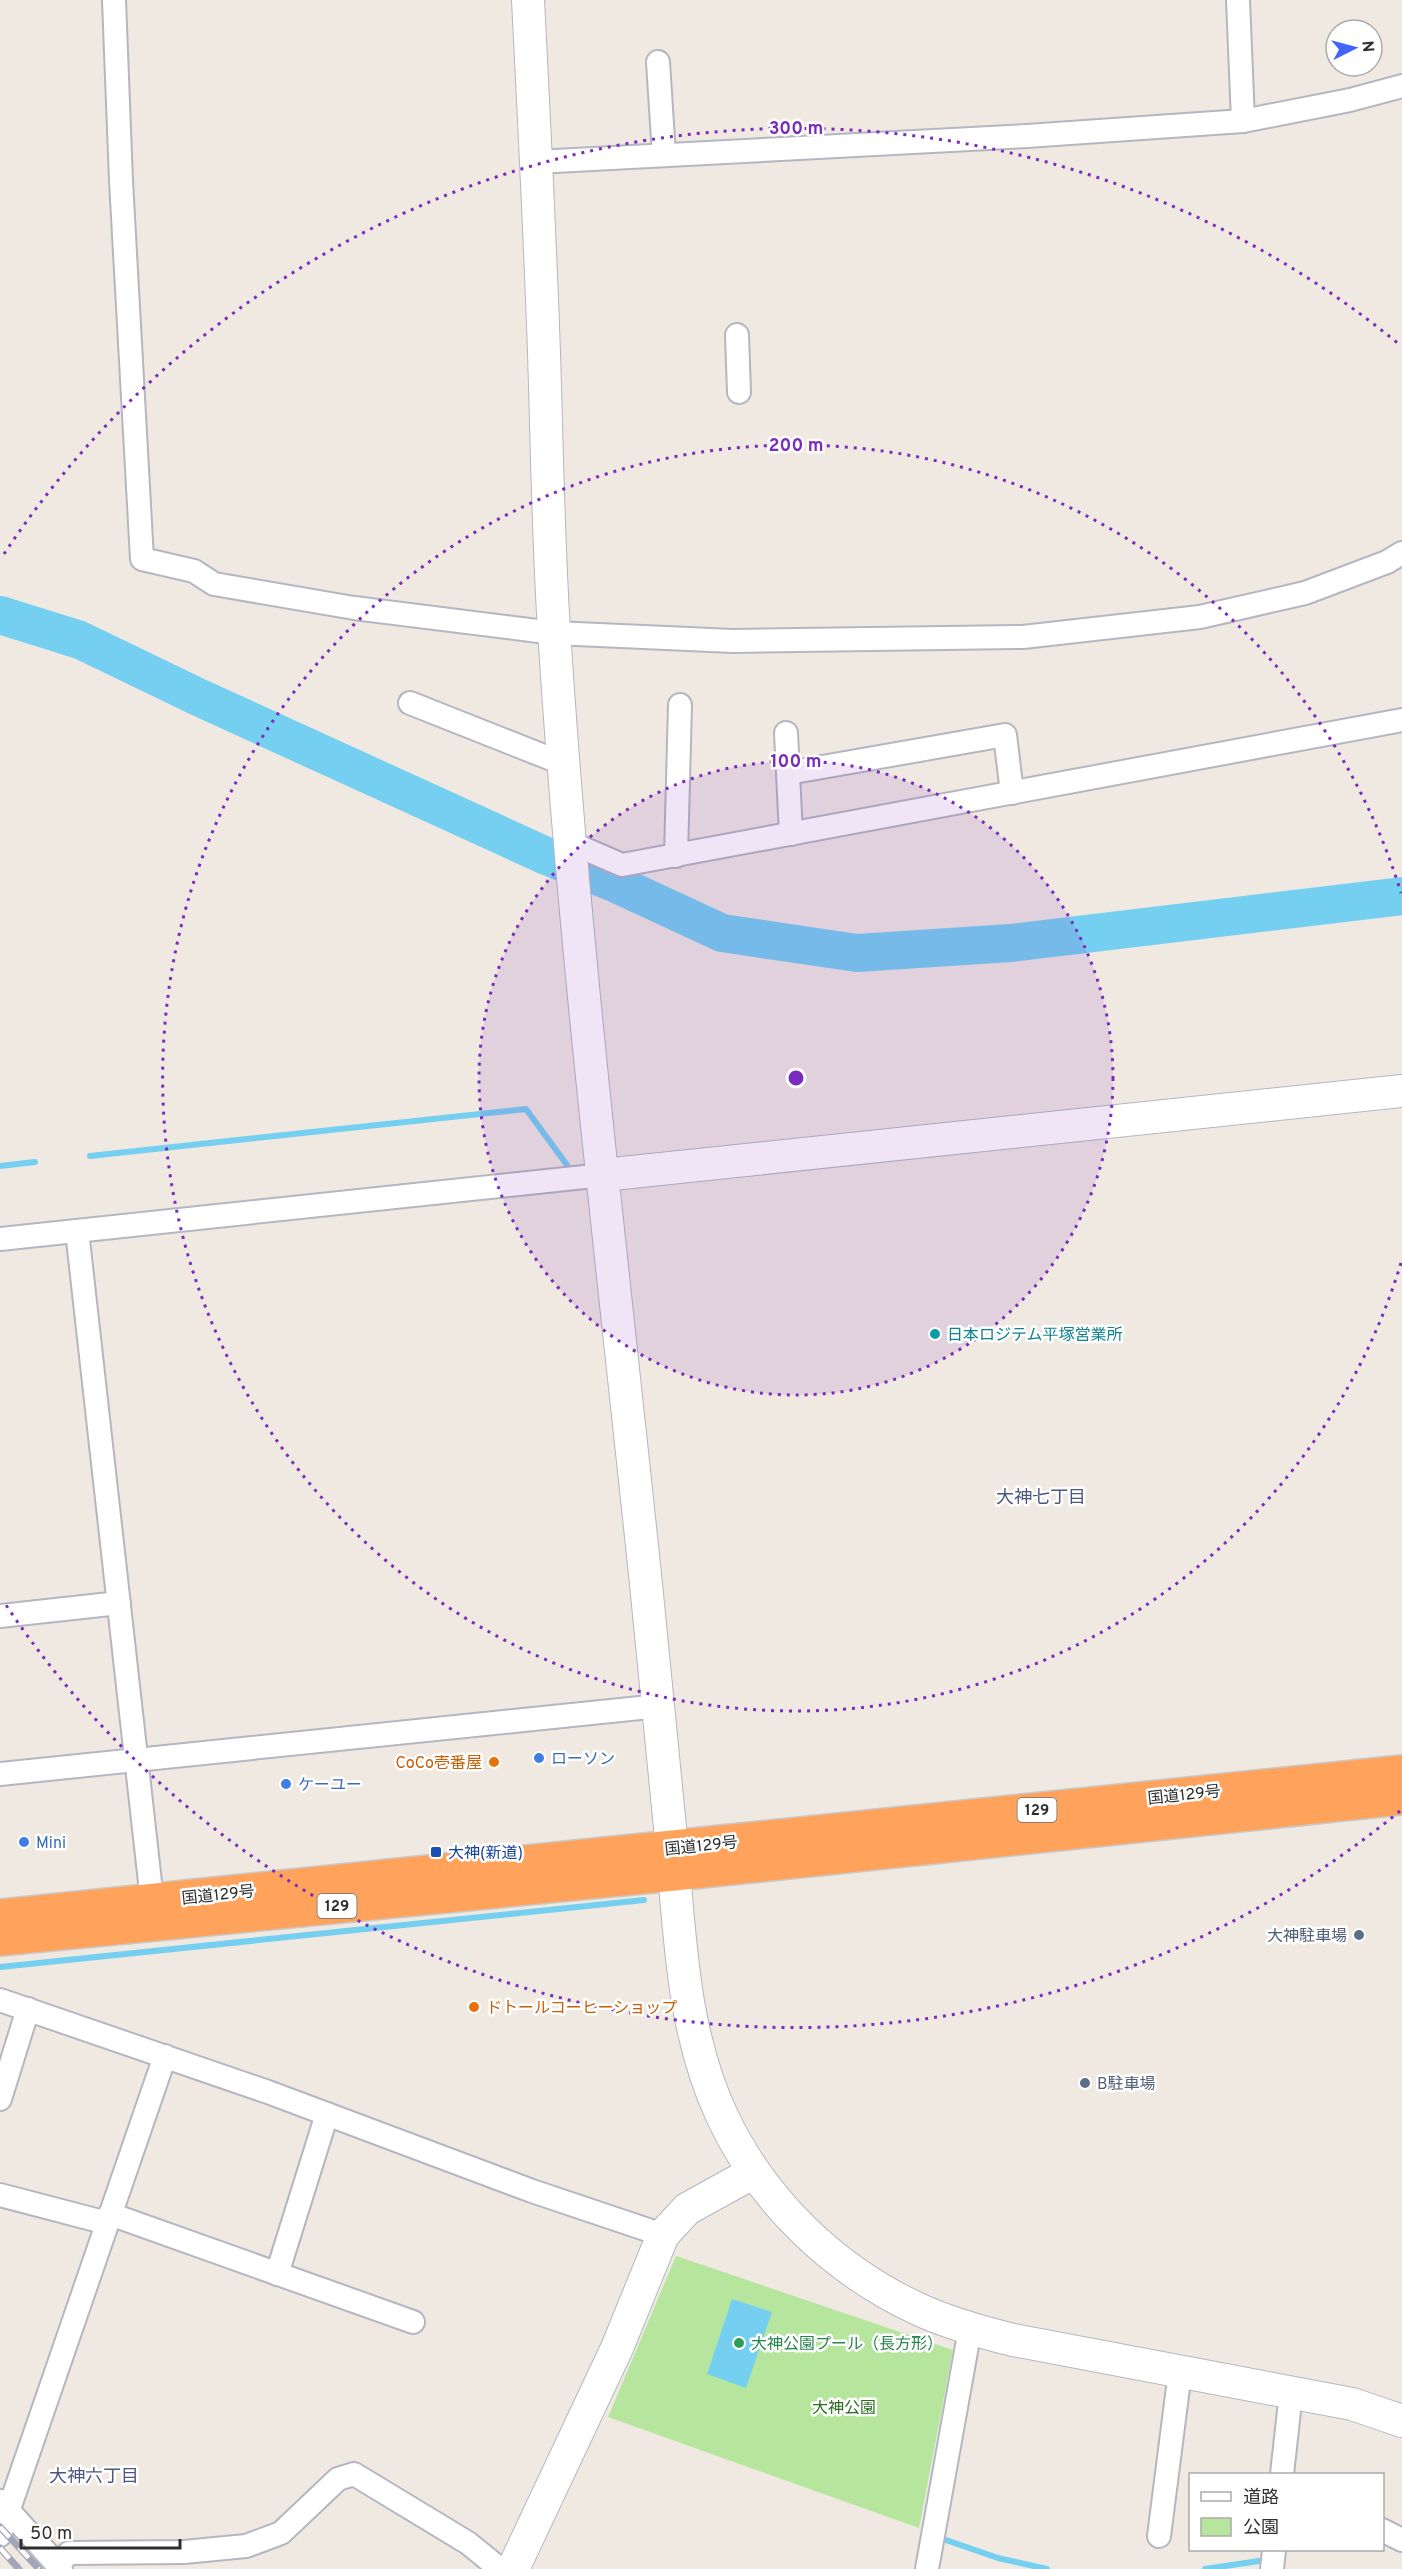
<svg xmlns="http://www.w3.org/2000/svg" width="1402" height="2569" font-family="Overpass,'Noto Sans JP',sans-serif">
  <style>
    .green { fill: #b6e59e }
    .water { fill: #75cff0 }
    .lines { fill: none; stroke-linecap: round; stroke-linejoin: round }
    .stream { stroke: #75cff0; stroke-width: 6 }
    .river { stroke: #75cff0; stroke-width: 38 }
    .street-casing { stroke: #b4b7c1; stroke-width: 26 }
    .secondary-casing { stroke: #b4b7c1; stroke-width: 34 }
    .highway-casing { stroke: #c9c9c9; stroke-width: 36 }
    .street { stroke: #fff; stroke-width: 22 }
    .secondary { stroke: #fff; stroke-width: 32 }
    .highway { stroke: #ffa35c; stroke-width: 33 }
    .rail-casing { stroke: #a3a6b8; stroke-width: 7 }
    .rail { stroke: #fff; stroke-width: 4.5; stroke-dasharray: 14; stroke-linecap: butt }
    .ring { fill: none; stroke: #7b2cbf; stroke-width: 3; stroke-dasharray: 3 6 }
    .culture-dot { fill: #0f9aa8; stroke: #fff; stroke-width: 2 }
    .shop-dot { fill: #3f7fe0; stroke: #fff; stroke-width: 2 }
    .food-dot { fill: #e8710a; stroke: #fff; stroke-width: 2 }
    .transit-dot { fill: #1a4fb4; stroke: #fff; stroke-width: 2 }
    .service-dot { fill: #5c6f8a; stroke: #fff; stroke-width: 2 }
    .leisure-dot { fill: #2e9e5b; stroke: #fff; stroke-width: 2 }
    .labels { text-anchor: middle; stroke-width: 5; stroke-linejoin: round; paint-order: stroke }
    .shield { fill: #fff; stroke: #6d6d6d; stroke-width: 1.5 }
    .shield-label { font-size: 15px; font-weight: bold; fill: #2e2e2e }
    .culture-label { font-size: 16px; fill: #0d838f; stroke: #fff; text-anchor: start }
    .shop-label { font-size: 16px; fill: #366cbe; stroke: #fff; text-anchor: start }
    .food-label { font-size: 16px; fill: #c56008; stroke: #fff; text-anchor: end }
    .street-label { font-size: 16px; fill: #2e2e2e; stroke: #fff }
    .transit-label { font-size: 16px; fill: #164399; stroke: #fff; text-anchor: start }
    .service-label { font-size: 16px; fill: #4e5e75; stroke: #fff; text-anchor: end }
    .leisure-label { font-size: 16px; fill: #27864d; stroke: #fff; text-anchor: start }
    .park-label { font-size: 16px; fill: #2c6e1b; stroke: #fff }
    .neighbourhood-label { font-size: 18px; fill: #4d5680; stroke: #fff }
    .centre { fill: #7b2cbf; stroke: #fff; stroke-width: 3 }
    .ring-label { font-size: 18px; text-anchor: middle; font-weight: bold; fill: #7b2cbf; stroke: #fff; stroke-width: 5; stroke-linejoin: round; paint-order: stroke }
  </style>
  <rect width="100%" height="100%" fill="#efe9e1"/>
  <polygon class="green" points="676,2256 953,2350 919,2528 608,2417"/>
  <polygon class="water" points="732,2299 772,2312 746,2388 707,2374"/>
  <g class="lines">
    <g class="stream">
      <polyline points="90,1156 526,1109 567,1165"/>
      <polyline points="0,1166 35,1162"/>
      <polyline points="0,1967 644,1900"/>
      <polyline points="940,2538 998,2558 1047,2569"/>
      <polyline points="1205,2569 1259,2561"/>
    </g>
    <polyline class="river" points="0,615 80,640 198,697 544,855 612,882 722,933 857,953 1011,943 1402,896"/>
    <defs>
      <g id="street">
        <polyline points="114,0 121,181 142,559 194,571 214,584 354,608 554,633 733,641 1023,637 1200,617 1305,593 1387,562 1402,553"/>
        <polyline points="658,62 664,155"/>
        <polyline points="1243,121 1350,100 1402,86"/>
        <polyline points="536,162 1027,136 1243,121 1238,0"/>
        <polyline points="737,335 739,392"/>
        <polyline points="410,703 564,764"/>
        <polyline points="786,733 791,834"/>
        <polyline points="788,773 1005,735 1012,793"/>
        <polyline points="571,843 622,865 1402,720"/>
        <polyline points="676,856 680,705"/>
        <polyline points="77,1231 152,1900"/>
        <polyline points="0,1239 603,1175"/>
        <polyline points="0,1616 119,1603"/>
        <polyline points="0,1774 659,1706"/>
        <polyline points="0,2000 268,2092 532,2191 663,2235"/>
        <polyline points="0,2099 28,2009"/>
        <polyline points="0,2195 107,2223"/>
        <polyline points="110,2214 413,2322"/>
        <polyline points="277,2274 327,2114"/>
        <polyline points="1282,2474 1291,2393"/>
        <polyline points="0,2501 61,2569"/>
        <polyline points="1382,2530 1402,2540"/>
        <polyline points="0,2535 165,2056"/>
        <polyline points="1159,2536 1180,2372"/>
        <polyline points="57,2565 69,2553 184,2552 246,2546 281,2533 338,2479 354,2474 468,2543 500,2569"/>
        <polyline points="927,2569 970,2329"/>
        <polyline points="1272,2569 1274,2550"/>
      </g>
      <g id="secondary">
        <path d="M 528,0 C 534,118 540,235 544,353 C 547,445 548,538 554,630 C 574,949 613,1267 646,1584 C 655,1672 664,1760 672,1848 C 680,1940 683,2034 723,2118 C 763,2202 834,2270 918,2309 C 948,2323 981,2332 1013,2340 L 1352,2404 L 1402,2421"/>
        <polyline points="603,1175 1402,1091"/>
        <polyline points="513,2569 617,2348 663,2235 687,2209 754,2172"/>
      </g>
      <g id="highway">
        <polyline points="0,1916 1402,1772"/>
        <polyline points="0,1939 674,1874 1402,1798"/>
      </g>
    </defs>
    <use href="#street" class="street-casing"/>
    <use href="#secondary" class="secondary-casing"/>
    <use href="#highway" class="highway-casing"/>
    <use href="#street" class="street"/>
    <use href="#secondary" class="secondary"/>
    <use href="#highway" class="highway"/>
    <defs>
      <g id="rail">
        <polyline points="0,2527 39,2569"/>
        <polyline points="0,2548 19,2569"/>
      </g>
    </defs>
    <use href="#rail" class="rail-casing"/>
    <use href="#rail" class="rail"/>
  </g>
  <circle cx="796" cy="1078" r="317" fill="#7b2cbf" fill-opacity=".12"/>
  <g class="ring">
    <circle cx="796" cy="1078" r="317"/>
    <path d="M1401 1263A633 633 0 1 1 1401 893"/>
    <path d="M1400 1811A950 950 0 0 1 4 1602M4 554A950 950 0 0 1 1400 345"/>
  </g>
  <circle class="culture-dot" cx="935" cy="1334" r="6"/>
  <g class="shop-dot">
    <circle cx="539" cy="1758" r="6"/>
    <circle cx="286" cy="1784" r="6"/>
    <circle cx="24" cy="1842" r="6"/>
  </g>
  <g class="food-dot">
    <circle cx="494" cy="1762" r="6"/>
    <circle cx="474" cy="2007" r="6"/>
  </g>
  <rect class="transit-dot" x="430" y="1846" width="12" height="12" rx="3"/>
  <g class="service-dot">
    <circle cx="1359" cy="1935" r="6"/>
    <circle cx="1085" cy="2083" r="6"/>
  </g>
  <circle class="leisure-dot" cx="739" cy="2343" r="6"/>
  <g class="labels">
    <g class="shield">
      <rect x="1017.5" y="1798" width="39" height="24" rx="4.5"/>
      <rect x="317.5" y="1894" width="39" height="24" rx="4.5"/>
    </g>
    <g class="shield-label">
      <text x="1037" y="1815">129</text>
      <text x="337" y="1911">129</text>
    </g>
    <g class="culture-label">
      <text x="947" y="1340">日本ロジテム平塚営業所</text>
    </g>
    <g class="shop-label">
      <text x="551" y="1764">ローソン</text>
      <text x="298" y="1790">ケーユー</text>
      <text x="36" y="1848">Mini</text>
    </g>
    <g class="food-label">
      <text x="482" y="1768">CoCo壱番屋</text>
      <text x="486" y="2013" text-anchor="start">ドトールコーヒーショップ</text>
    </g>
    <g class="street-label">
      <text transform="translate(1184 1794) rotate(-6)" y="6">国道129号</text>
      <text transform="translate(701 1845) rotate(-6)" y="6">国道129号</text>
      <text transform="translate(218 1894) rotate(-6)" y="6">国道129号</text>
    </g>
    <g class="transit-label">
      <text x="448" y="1858">大神(新道)</text>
    </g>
    <g class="service-label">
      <text x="1347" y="1941">大神駐車場</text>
      <text x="1097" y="2089" text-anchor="start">B駐車場</text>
    </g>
    <g class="leisure-label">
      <text x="751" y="2349">大神公園プール（長方形）</text>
    </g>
    <g class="park-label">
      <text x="844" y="2413">大神公園</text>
    </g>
    <g class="neighbourhood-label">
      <text x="1041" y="1503">大神七丁目</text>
      <text x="94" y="2482">大神六丁目</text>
    </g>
  </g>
  <circle cx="796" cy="1078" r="9" class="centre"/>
  <g class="ring-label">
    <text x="796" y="134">300 m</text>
    <text x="796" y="451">200 m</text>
    <text x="796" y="767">100 m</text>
  </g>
  <rect x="1189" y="2473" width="195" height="78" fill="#ffffff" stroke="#ababab" stroke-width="1.5"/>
  <rect x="1201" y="2492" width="30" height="9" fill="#ffffff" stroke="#ababab" stroke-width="1.5"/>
  <text x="1243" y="2503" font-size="18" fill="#2e2e2e">道路</text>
  <rect x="1201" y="2518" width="30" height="18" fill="#b6e59e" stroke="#ababab" stroke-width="1.5"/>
  <text x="1243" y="2533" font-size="18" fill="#2e2e2e">公園</text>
  <g transform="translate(1354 48) rotate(84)"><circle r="28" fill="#ffffff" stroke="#ababab" stroke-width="1.5"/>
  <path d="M0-4.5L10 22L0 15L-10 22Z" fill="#4264fb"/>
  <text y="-9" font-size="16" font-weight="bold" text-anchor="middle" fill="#2e2e2e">N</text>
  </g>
  <path d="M21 2539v9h159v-9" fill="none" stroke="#2e2e2e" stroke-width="3"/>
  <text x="30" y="2539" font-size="18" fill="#2e2e2e" stroke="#ffffff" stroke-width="4.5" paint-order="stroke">50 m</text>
</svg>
